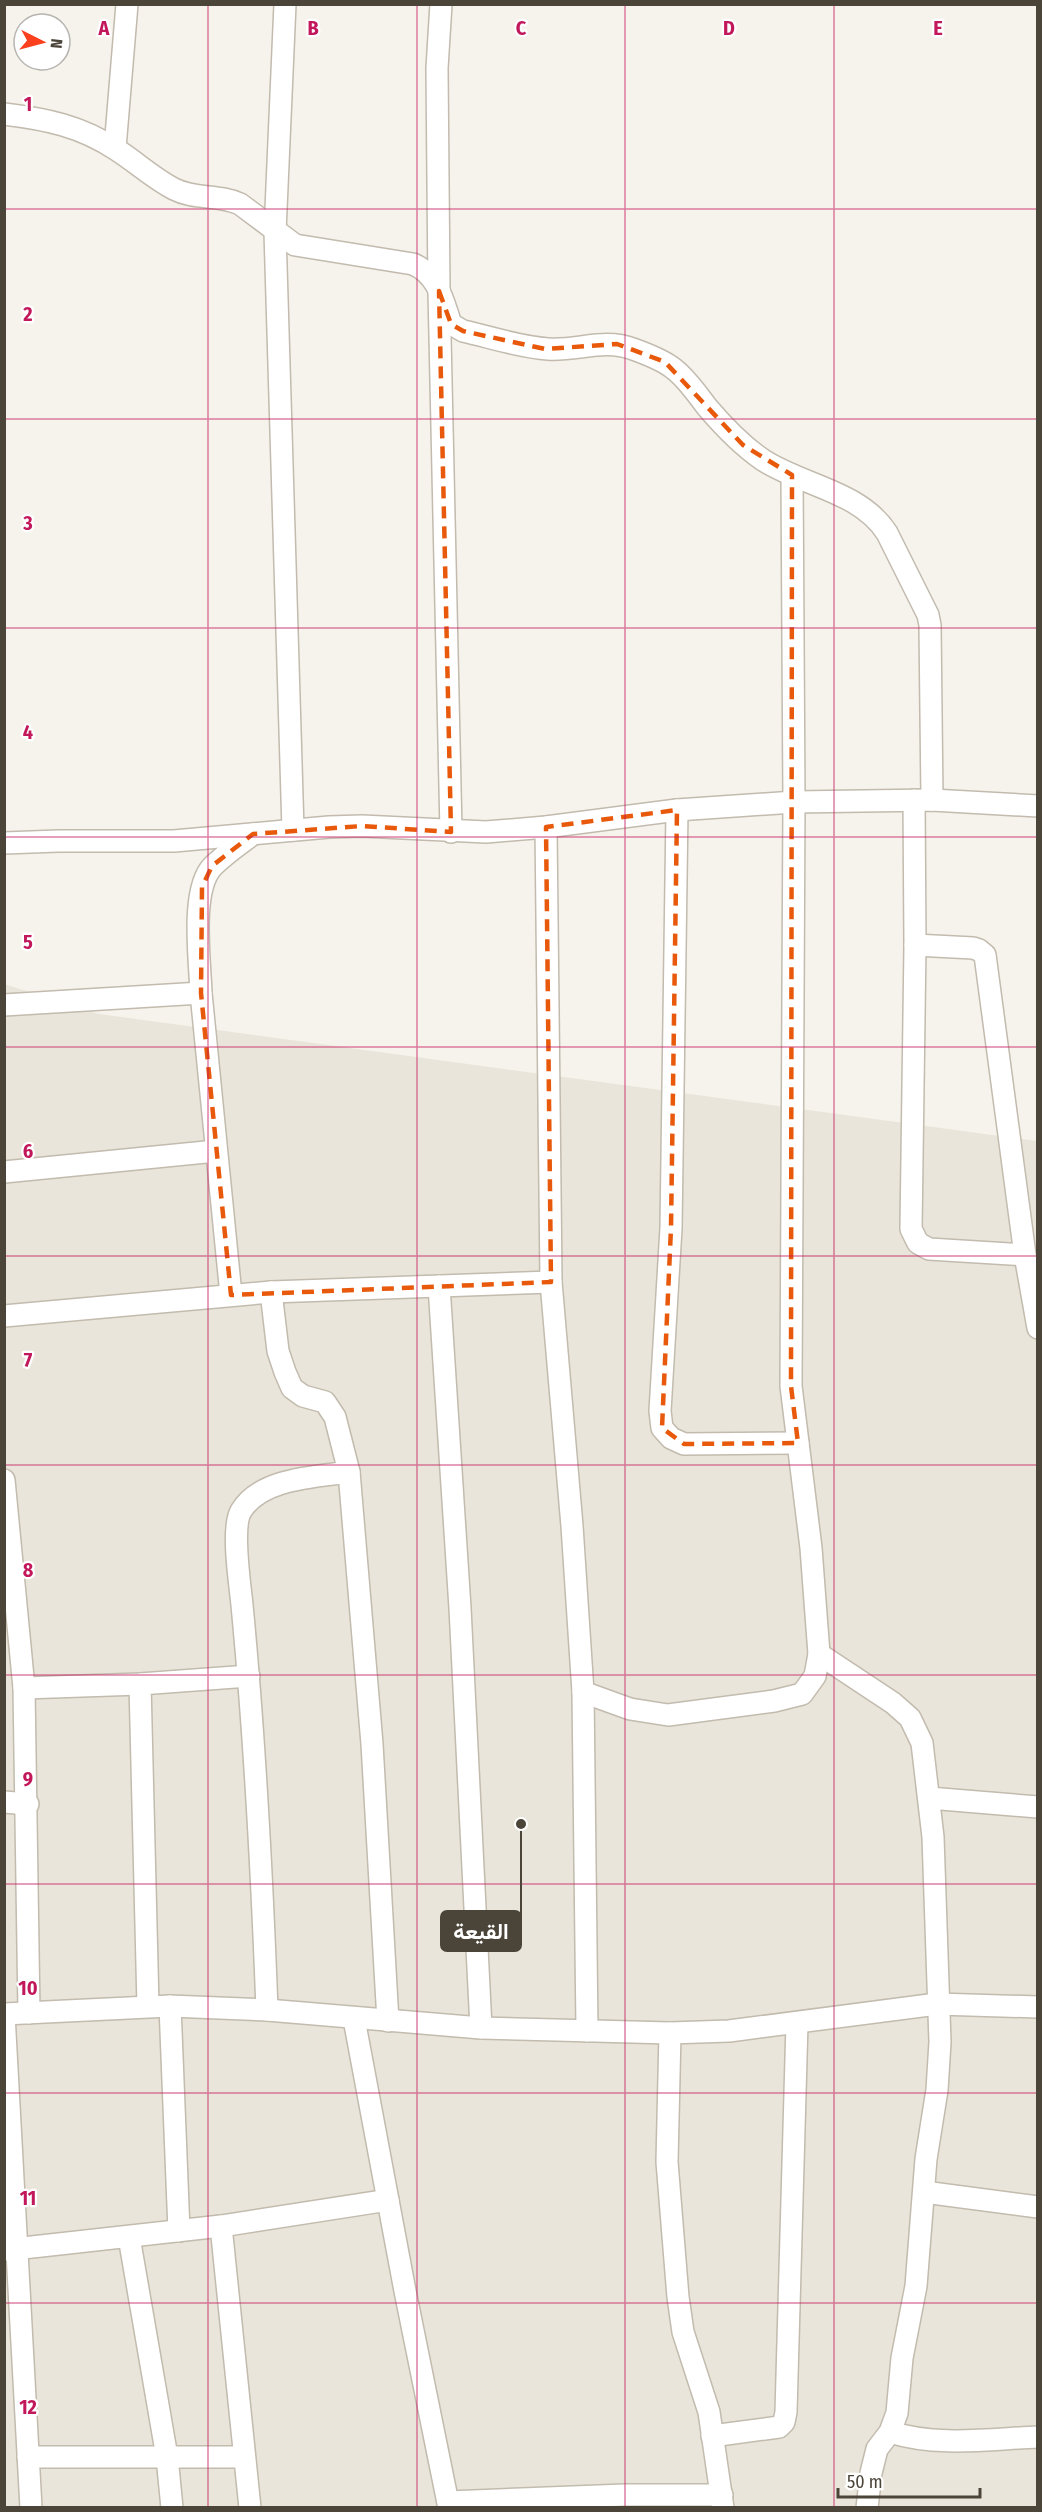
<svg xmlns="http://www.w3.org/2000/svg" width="1042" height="2512" font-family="'Fira Sans Condensed',Vazirmatn,sans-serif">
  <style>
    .residential { fill: #eae5da }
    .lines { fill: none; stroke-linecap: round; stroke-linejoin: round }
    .street-casing { stroke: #c2bbae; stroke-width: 24 }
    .street { stroke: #fff; stroke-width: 21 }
    .marked { fill: none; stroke: #e8590c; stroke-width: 4.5; stroke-dasharray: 12 8; stroke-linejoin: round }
    .grid { fill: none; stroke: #c2185b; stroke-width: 1.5; stroke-opacity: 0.55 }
    .grid-label { font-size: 20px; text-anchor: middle; font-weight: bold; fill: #c2185b; stroke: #fff; stroke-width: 4.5; stroke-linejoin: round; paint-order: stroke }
    .leader { fill: none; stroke: #4b4439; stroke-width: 2 }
    .callout-dot { fill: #4b4439; stroke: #fff; stroke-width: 2 }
    .callout { fill: #4b4439; stroke: #4b4439; stroke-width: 2 }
    .callout-label { font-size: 22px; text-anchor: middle; font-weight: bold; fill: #fff }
  </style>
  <rect width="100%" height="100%" fill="#f6f3ec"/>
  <polygon class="residential" points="4,984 99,1014 1037,1141 1037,2507 5,2507"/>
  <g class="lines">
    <defs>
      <g id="street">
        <polyline points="285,4 275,232 293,830"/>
        <polyline points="441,4 437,68 439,291 451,832"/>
        <path d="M 4,114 C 46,119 81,126 117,150 C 136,162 153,178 174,189 C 195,200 219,194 240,204 L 295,245 L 413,264 C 438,274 443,301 451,324 L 463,331 C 490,337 519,347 548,349 C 578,351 604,338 633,349 C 647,354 663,360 674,369 C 687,379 697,394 707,407 C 724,427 741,445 763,460 C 803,486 860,491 887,533 L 928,615 L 930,625 L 932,800"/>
        <polyline points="115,148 127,4"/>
        <polyline points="914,800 915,945 911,1229 918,1243 929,1249 1025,1255"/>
        <polyline points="677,810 671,1228 660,1411 662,1428 671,1438 684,1444 798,1443"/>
        <polyline points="546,827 551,1282 572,1526 583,1692 587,2031"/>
        <polyline points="4,843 58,841 174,841 329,827 362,826 486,832 546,827 677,810 794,802 932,800 1038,806"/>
        <polyline points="915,945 973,948 979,950 985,955 1025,1255 1038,1328"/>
        <path d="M 201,993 C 200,961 190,889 213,866 C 225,854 240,844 253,834"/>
        <polyline points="4,1005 201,993 231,1295"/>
        <polyline points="4,1172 216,1151"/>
        <polyline points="439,1286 460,1608 481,2028"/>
        <polyline points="271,1292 278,1351 285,1372 292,1388 303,1396 325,1402 335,1417 349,1472 372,1744 388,2021"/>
        <polyline points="4,1316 271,1292 551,1282"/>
        <polyline points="4,1480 24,1688 29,2013"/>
        <polyline points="819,1654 893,1703 910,1718 922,1743 933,1837 940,2042 937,2090 926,2159 916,2286 902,2358 897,2413 890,2432 877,2449 871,2473 867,2508"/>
        <polyline points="140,1684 148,2006"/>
        <polyline points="24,1688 140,1684 249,1676"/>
        <polyline points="583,1692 630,1709 668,1715 774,1701 802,1694 815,1676 819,1654 811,1548 791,1386 794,802 792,475"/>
        <polyline points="929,1798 1038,1807"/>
        <polyline points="4,1802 28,1804"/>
        <polyline points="170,2006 179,2231"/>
        <path d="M 267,2010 C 262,1875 255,1740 242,1605 C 240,1584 231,1528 241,1511 C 261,1478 315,1477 349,1472"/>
        <polyline points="354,2019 405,2291 449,2508"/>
        <polyline points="670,2033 667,2162 678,2297 683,2332 709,2412 723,2508"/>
        <polyline points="924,2192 1038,2207"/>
        <polyline points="221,2226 250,2508"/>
        <polyline points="129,2237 167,2457 172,2508"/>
        <polyline points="5,2250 221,2226 388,2200"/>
        <path d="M 890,2432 C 937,2447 989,2439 1038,2437"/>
        <polyline points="712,2436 779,2427 784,2422 786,2412 797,2023"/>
        <polyline points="28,2457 244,2457"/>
        <polyline points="448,2502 624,2495 722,2495"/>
        <polyline points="31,2508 4,2014 170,2006 267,2010 481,2028 670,2033 729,2031 937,2004 1038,2007"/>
      </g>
    </defs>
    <use href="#street" class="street-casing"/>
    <use href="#street" class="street"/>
  </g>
  <path class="marked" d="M 439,291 L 451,324 L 463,331 L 545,349 L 617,344 L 665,362 L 743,445 L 792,475 L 791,1386 L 798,1443 L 684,1444 L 662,1428 L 671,1228 L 677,810 L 546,827 L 551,1282 L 231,1295 L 201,993 L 202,887 L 212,866 L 253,834 L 362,826 L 451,832 Z"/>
  <path class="grid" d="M 208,4 L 208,2508M 417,4 L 417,2508M 625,4 L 625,2508M 834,4 L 834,2508M 4,209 L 1038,209M 4,419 L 1038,419M 4,628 L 1038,628M 4,837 L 1038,837M 4,1047 L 1038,1047M 4,1256 L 1038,1256M 4,1465 L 1038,1465M 4,1675 L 1038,1675M 4,1884 L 1038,1884M 4,2093 L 1038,2093M 4,2303 L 1038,2303"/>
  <g class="grid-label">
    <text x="104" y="35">A</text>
    <text x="313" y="35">B</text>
    <text x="521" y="35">C</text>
    <text x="729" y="35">D</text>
    <text x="938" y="35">E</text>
    <text x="28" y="111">1</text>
    <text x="28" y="321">2</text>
    <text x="28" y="530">3</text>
    <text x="28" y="739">4</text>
    <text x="28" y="949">5</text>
    <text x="28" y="1158">6</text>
    <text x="28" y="1367">7</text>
    <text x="28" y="1577">8</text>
    <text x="28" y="1786">9</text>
    <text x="28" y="1995">10</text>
    <text x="28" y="2205">11</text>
    <text x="28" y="2414">12</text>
  </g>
  <path class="leader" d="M521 1824L521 1931"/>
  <circle class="callout-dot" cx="521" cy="1824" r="6"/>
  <rect class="callout" x="441" y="1911" width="80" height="40" rx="6"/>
  <g class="callout-label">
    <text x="481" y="1939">القيعة</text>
  </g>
  <rect width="1042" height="2512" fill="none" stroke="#4b4439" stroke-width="12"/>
  <g transform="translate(42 42) rotate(96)"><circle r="28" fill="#ffffff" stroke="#b7b4b0" stroke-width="1.5"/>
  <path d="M0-4.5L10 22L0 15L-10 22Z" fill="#fc3f1d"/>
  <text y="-9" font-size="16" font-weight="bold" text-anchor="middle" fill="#4b4439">N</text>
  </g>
  <path d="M838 2488v9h142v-9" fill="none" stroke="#4b4439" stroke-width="3"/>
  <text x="847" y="2488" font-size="18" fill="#4b4439" stroke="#ffffff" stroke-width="4.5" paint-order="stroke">50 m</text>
</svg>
